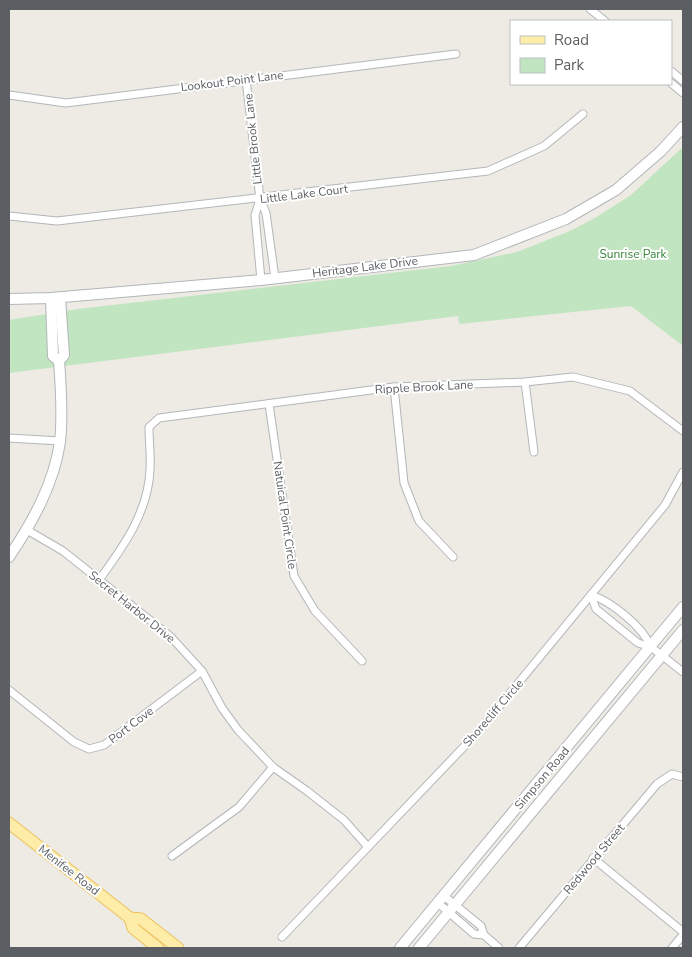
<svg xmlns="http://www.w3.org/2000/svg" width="692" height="957" font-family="'Nunito Sans',sans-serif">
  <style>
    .green { fill: #c1e5c0 }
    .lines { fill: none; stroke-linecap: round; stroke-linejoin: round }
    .street-casing { stroke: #b3b6ba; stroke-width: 9 }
    .secondary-casing { stroke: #b2b6ba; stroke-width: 12 }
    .primary-casing { stroke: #eec05c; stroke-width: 13 }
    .street { stroke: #fff; stroke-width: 7 }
    .secondary { stroke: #fff; stroke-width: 10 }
    .primary { stroke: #fdeda8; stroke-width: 11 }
    .labels { text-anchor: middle; stroke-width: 4; stroke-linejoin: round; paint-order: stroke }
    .street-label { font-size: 12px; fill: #5b5f63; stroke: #fff }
    .park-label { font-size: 12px; fill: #388639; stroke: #fff }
  </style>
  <rect width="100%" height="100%" fill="#edebe3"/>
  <polygon class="green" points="683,147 683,346 631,306 459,324 458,316 9,373 9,320 78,309 451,266 517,252 570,231 595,218 631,195"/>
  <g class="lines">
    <defs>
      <g id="street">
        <polyline points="590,9 605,21"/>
        <polyline points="671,71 683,81"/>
        <polyline points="246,79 260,199 266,213 275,278"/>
        <polyline points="671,83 683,93"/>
        <polyline points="9,95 66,103 456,54"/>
        <polyline points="260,199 255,215 261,280"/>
        <polyline points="9,216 57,221 488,171 544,146 583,114"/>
        <polyline points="525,382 534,452"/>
        <polyline points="394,387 404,483 419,521 453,557"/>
        <polyline points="269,404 294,576 315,611 362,661"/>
        <polyline points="9,438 60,441"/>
        <polyline points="27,530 63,551 171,637 202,671 222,708 238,730 273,767 307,791 344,820 368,847"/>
        <path d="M 99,580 C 123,547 148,513 150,470 C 151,456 149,441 149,427 L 159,418 L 394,387 L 525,382 L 573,377 L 630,391 L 683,431"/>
        <polyline points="591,595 596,609 638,643 651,647 683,672"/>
        <path d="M 591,595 C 611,601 643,627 651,647"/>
        <polyline points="9,690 74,742 89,749 104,745 202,671"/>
        <polyline points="172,856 239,807 273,767"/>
        <polyline points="593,858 683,932"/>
        <polyline points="444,896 481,926 484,935"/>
        <polyline points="438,903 474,934 484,935 499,948"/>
        <polyline points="282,937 478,732 665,505 683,472"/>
        <polyline points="519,948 657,784 672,774 683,777"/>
        <polyline points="672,948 683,935"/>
      </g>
      <g id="secondary">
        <polyline points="51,298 53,356 59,361"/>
        <polyline points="9,299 51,298 261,280 474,255 566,219 616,190 661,151 683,127"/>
        <path d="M 9,557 C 32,523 54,484 60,442 C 63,416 61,387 59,361 L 64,355 L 60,298"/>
        <polyline points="400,948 683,607"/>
        <polyline points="419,948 683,630"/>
      </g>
      <g id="primary">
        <polyline points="9,823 130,918 141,919 178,948"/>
        <polyline points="130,918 133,928 158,948"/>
      </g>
    </defs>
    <use href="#street" class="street-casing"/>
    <use href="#secondary" class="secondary-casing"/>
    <use href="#primary" class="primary-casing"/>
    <use href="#street" class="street"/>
    <use href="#secondary" class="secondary"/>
    <use href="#primary" class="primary"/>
  </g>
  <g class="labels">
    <g class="street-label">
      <text transform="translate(232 81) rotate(-7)" y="4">Lookout Point Lane</text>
      <text transform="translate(253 139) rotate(-96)" y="4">Little Brook Lane</text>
      <text transform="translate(304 194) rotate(-7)" y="4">Little Lake Court</text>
      <text transform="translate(365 267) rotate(-7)" y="4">Heritage Lake Drive</text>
      <text transform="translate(424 387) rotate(-3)" y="4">Ripple Brook Lane</text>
      <text transform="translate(285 515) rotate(82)" y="4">Natuical Point Circle</text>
      <text transform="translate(132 607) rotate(39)" y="4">Secret Harbor Drive</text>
      <text transform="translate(493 713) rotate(-49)" y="4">Shorecliff Circle</text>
      <text transform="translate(131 725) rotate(-37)" y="4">Port Cove</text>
      <text transform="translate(542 778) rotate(-50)" y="4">Simpson Road</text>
      <text transform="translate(594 859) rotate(-50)" y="4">Redwood Street</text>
      <text transform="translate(69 870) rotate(38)" y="4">Menifee Road</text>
    </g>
    <g class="park-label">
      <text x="633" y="258">Sunrise Park</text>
    </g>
  </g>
  <rect width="692" height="957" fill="none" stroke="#5b5f63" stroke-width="20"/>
  <rect x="510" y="20" width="162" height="65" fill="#ffffff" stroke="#bdbfc1"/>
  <rect x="520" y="36" width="25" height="8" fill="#fdeda8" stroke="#bdbfc1"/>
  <text x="554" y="45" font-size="15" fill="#5b5f63">Road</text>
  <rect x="520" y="58" width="25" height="15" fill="#c1e5c0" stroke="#bdbfc1"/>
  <text x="554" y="70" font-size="15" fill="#5b5f63">Park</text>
</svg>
